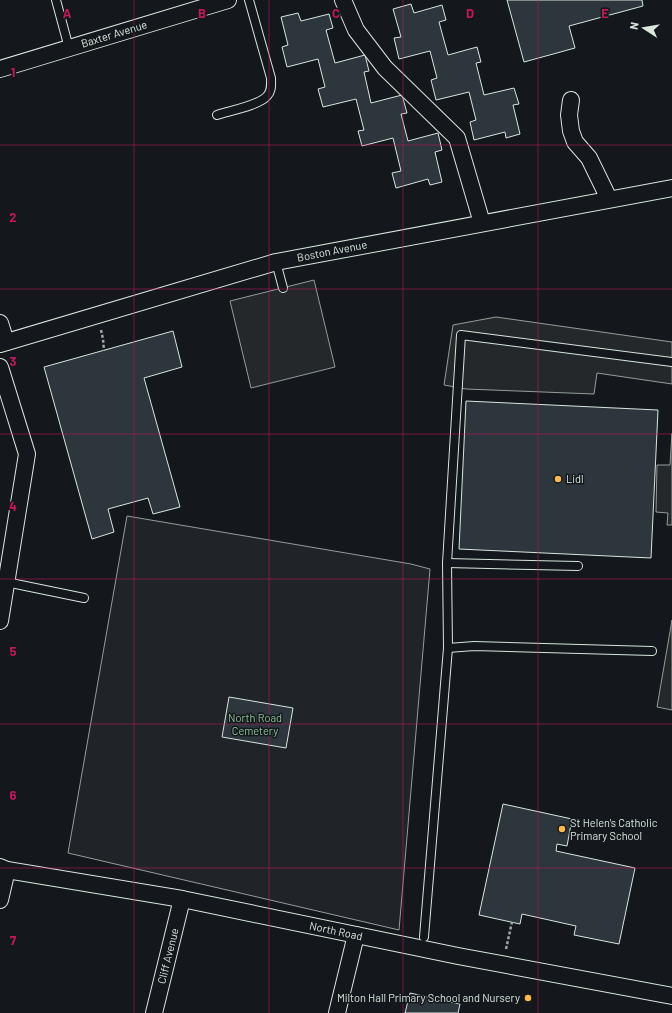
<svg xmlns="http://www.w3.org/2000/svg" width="672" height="1013" font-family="Barlow,sans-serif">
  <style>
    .green { fill: #202428; stroke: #939e99 }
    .parking { fill: #24282b; stroke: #939e99 }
    .building { fill: #2c363c; stroke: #d8e6dc }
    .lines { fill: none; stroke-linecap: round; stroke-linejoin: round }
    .lane-casing { stroke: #d8e6dc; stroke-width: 10 }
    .street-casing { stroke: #d8e6dc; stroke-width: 18 }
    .path { stroke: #9da8a2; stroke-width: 2.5; stroke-dasharray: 3 2; stroke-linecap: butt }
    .lane { stroke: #14181c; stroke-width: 8 }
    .street { stroke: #14181c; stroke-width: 16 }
    .grid { fill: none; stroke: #c2185b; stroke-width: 1; stroke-opacity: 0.55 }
    .poi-dot { fill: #ffb74d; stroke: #14181c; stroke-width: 1.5 }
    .labels { text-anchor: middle; stroke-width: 3; stroke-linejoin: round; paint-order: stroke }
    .street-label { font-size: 11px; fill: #d8e6dc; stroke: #14181c }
    .poi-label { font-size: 11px; fill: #d8e6dc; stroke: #14181c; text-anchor: start }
    .park-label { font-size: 11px; fill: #8ac095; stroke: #14181c }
    .grid-label { font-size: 13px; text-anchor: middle; font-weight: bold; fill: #c2185b; stroke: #14181c; stroke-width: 3; stroke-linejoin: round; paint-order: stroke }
  </style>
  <rect width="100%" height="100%" fill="#14181c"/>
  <polygon class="green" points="127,516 411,564 430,569 399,930 68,853"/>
  <g class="parking">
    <polygon points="314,280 335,367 251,388 230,301"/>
    <polygon points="496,317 672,342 672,384 597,373 594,394 466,389 444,385 453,325"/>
    <polygon points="672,433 672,525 667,525 668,513 656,512 657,465 670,465"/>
    <polygon points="672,620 672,710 657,707"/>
  </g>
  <g class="building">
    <polygon points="507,0 642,0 643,6 569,26 575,48 524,62"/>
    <polygon points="411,4 414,13 442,5 446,20 439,22 448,55 477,47 481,62 476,63 484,95 514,88 519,104 513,105 520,134 506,138 505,132 474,140 470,122 476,120 469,92 436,100 431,80 437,78 430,51 399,59 394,38 401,37 393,9"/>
    <polygon points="298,13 301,21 329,14 333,28 326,30 335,63 365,55 369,71 364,72 371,103 402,95 407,113 401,114 408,141 438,133 442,150 435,152 442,182 430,185 428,179 396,188 392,173 401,171 393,138 362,146 358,131 364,130 356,99 323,107 318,89 325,87 318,59 287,67 282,47 288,45 281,17"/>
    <polygon points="173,331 182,367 144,378 180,507 153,514 148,498 108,509 114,532 92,539 44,367"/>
    <polygon points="466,401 658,410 651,558 459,549"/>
    <polygon points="229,697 293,708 286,748 222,737"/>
    <polygon points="503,804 572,819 567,846 557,844 556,851 635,868 619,944 574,935 576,926 522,914 520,924 479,915"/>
    <polygon points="410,993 460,1004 458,1013 405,1013"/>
  </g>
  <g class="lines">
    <defs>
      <g id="lane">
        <polyline points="56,0 69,48"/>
        <path d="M 217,115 C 229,111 260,105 267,96 C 272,91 271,85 271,78 L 249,0"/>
        <polyline points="276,262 283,288"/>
        <polyline points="447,563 578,566"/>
        <polyline points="6,582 84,598"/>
        <polyline points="448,648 474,646 652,651"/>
        <polyline points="424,937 448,648 447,563 461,335 672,362"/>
      </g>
      <g id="street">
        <polyline points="343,0 356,30 385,68 457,138 482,223"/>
        <polyline points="0,69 228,0"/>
        <polyline points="571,100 569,115 571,131 575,142 589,158 609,199"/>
        <polyline points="0,323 6,342"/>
        <polyline points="0,344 276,262 672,188"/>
        <polyline points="0,367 27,454 0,621"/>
        <polyline points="0,867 7,870 182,899 458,956 672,996"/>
        <polyline points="0,900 7,870"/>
        <polyline points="154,1013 182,899"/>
        <polyline points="337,1013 356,935"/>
      </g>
    </defs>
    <use href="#lane" class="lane-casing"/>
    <use href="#street" class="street-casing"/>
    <g class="path">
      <polyline points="101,330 103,339 104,351"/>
      <polyline points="506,949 512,922"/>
    </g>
    <use href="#lane" class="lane"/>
    <use href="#street" class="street"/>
  </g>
  <path class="grid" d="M 134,0 L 134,1013M 269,0 L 269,1013M 403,0 L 403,1013M 538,0 L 538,1013M 0,145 L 672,145M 0,289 L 672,289M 0,434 L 672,434M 0,579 L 672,579M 0,724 L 672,724M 0,868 L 672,868"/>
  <g class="poi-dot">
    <circle cx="558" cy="479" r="4"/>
    <circle cx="562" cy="829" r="4"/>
    <circle cx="528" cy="998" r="4"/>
  </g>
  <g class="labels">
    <g class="street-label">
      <text transform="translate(114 34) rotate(-17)" y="4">Baxter Avenue</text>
      <text transform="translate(332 251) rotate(-11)" y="4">Boston Avenue</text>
      <text transform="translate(336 931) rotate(12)" y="4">North Road</text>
      <text transform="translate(168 956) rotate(-76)" y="4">Cliff Avenue</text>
    </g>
    <g class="poi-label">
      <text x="566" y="483">Lidl</text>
      <text x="570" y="827">St Helen's Catholic<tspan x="570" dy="13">Primary School</tspan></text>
      <text x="520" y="1002" text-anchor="end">Milton Hall Primary School and Nursery</text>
    </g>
    <g class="park-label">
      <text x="255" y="722">North Road<tspan x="255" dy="13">Cemetery</tspan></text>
    </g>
  </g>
  <g class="grid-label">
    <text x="67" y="18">A</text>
    <text x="202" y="18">B</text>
    <text x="336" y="18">C</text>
    <text x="470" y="18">D</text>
    <text x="605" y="18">E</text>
    <text x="13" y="77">1</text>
    <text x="13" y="222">2</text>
    <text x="13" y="366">3</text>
    <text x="13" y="511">4</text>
    <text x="13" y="656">5</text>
    <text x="13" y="800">6</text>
    <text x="13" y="945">7</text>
  </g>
  <g transform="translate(644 28) rotate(282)" stroke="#14181c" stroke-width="3" paint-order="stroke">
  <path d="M0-3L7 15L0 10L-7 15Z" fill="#d8e6dc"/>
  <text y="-6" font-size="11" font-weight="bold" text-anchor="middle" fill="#d8e6dc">N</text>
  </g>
</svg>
